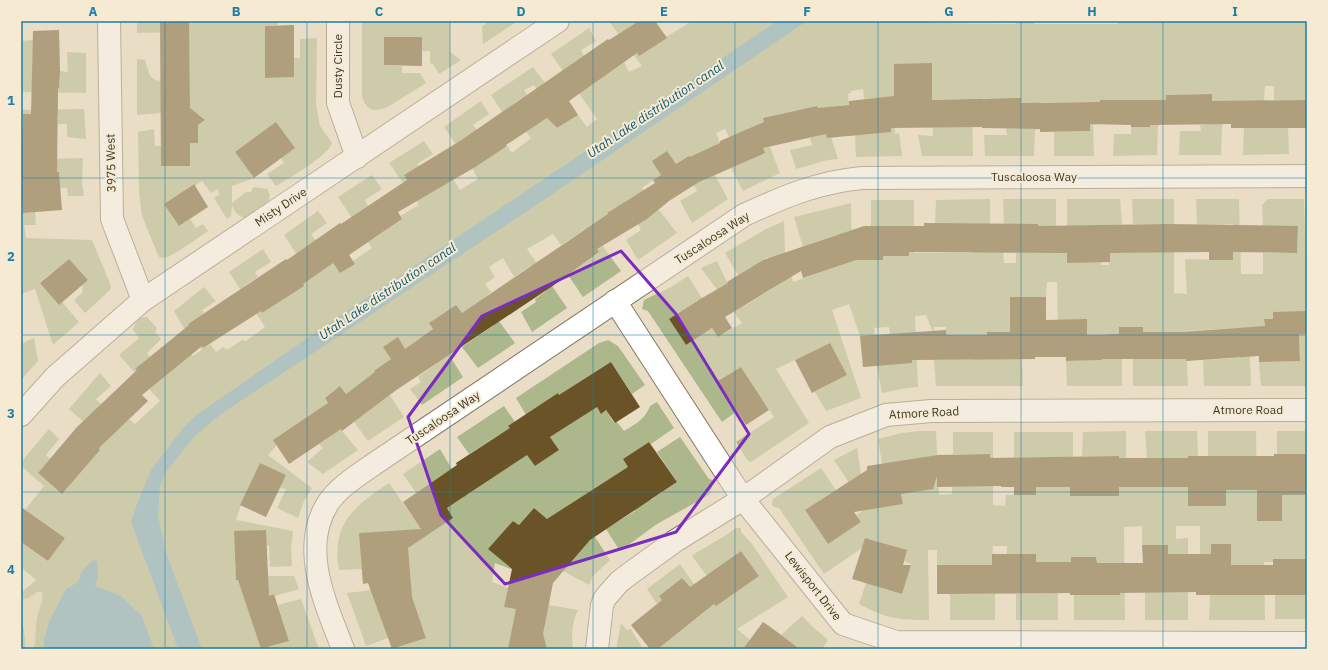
<svg xmlns="http://www.w3.org/2000/svg" width="1328" height="670" font-family="'IBM Plex Sans',sans-serif">
  <style>
    .green { fill: #acb78b }
    .sand { fill: #ded5b0 }
    .water { fill: #6da4bd }
    .building { fill: #6a5427 }
    .lines { fill: none; stroke-linecap: round; stroke-linejoin: round }
    .street-casing { stroke: #837863; stroke-width: 24 }
    .street { stroke: #fff; stroke-width: 22 }
    .marked { fill: none; stroke: #7b2cbf; stroke-width: 3; stroke-linejoin: round }
    .grid { fill: none; stroke: #1b7da9; stroke-width: 1; stroke-opacity: 0.55 }
    .labels { text-anchor: middle; stroke-width: 4; stroke-linejoin: round; paint-order: stroke }
    .street-label { font-size: 12px; fill: #3c382e; stroke: #f6ead2 }
    .water-label { font-size: 13px; font-style: italic; fill: #115974; stroke: #f6ead2 }
    .neatline { fill: none; stroke: #1b7da9; stroke-width: 1.5 }
    .grid-label { font-size: 13px; text-anchor: middle; font-weight: bold; fill: #1b7da9 }
  </style>
  <rect width="100%" height="100%" fill="#e9ddc5"/>
  <g class="green">
    <path d="M 137,21 L 278,21 L 278,25 L 265,26 L 266,78 L 294,77 L 294,58 L 300,58 L 300,39 L 317,38 L 316,104 L 320,126 L 332,143 C 329,155 288,179 276,186 L 267,174 L 284,163 L 281,158 L 276,123 L 235,152 L 254,178 L 232,186 L 232,203 L 246,192 L 251,192 L 253,187 L 267,189 C 276,202 260,211 251,219 C 241,218 235,215 232,205 L 231,216 L 227,219 L 214,198 L 220,194 L 217,189 L 211,193 L 202,181 L 195,186 L 193,184 L 164,204 L 179,226 L 190,219 L 196,228 L 203,224 L 208,231 C 199,237 171,258 163,258 C 160,258 159,257 158,255 L 142,216 L 139,191 L 138,132 L 154,129 L 155,146 L 161,146 L 161,166 L 190,166 L 190,143 L 198,143 L 198,125 L 203,122 L 202,117 L 198,114 L 161,113 L 137,115 L 137,59 L 145,60 L 150,76 L 155,80 L 161,81 L 190,98 L 189,43 L 187,32 L 137,33 Z"/>
    <path d="M 362,21 L 450,21 L 450,52 L 461,60 L 439,74 L 434,65 L 430,63 L 430,51 L 422,51 L 422,37 L 384,37 L 384,65 L 402,66 L 402,73 L 420,73 L 426,83 C 418,88 410,93 402,98 C 388,107 369,121 362,96 Z"/>
    <polygon points="490,21 518,21 483,44 482,26"/>
    <polygon points="609,21 655,21 666,37 689,23 688,21 933,21 934,23 1016,24 1016,21 1034,21 1034,24 1117,24 1118,21 1307,21 1307,94 1306,94 1306,100 1287,100 1289,154 1243,155 1244,128 1281,128 1281,100 1274,100 1274,86 1265,86 1264,101 1223,104 1221,155 1179,155 1180,131 1201,131 1200,125 1212,124 1212,94 1166,95 1166,122 1158,123 1157,155 1113,156 1114,134 1131,134 1131,127 1150,127 1150,100 1100,100 1100,124 1093,125 1094,156 1054,156 1054,132 1090,131 1089,102 1040,102 1040,129 1035,130 1034,156 985,156 984,135 1007,135 1006,128 1021,128 1021,99 982,98 982,104 972,105 973,156 922,156 918,135 933,136 933,127 960,99 932,100 932,64 894,64 895,134 899,133 902,156 856,157 855,135 891,131 888,97 864,99 863,89 851,91 851,93 848,94 849,105 837,106 824,111 827,138 831,137 838,159 828,160 796,169 790,150 812,145 810,138 824,134 817,106 763,118 770,147 780,173 743,191 731,168 729,137 725,129 716,133 720,143 715,175 728,199 692,223 680,201 697,191 694,185 704,178 690,156 676,164 667,152 661,175 642,188 677,233 638,260 626,240 641,230 638,224 651,216 637,194 607,213 609,216 602,245 621,271 583,297 568,275 599,252 584,230 561,245 553,234 527,249 567,308 532,332 521,312 536,302 535,299 546,291 530,266 514,277 503,258 489,267 495,277 485,284 491,292 483,299 515,343 478,368 462,347 493,326 477,303 462,313 456,305 429,323 463,377 422,405 410,389 421,382 418,377 437,363 420,339 405,349 398,338 383,384 404,417 368,441 354,422 386,398 370,377 346,394 340,386 325,398 342,431 358,450 323,474 307,462 323,448 319,444 331,436 277,445 268,455 312,488 304,501 298,518 277,508 286,489 280,488 285,475 260,463 241,505 236,520 293,531 291,548 292,566 270,567 269,545 266,546 234,531 236,580 267,579 268,576 294,576 299,589 275,596 274,594 246,603 261,649 21,649 21,593 36,580 21,567 21,542 48,561 65,538 25,510 44,486 21,466 21,462 49,429 59,439 46,455 50,459 38,473 62,494 100,450 98,446 103,439 69,409 100,373 111,386 96,399 101,404 108,439 129,419 135,424 160,401 119,355 139,338 133,330 135,324 140,318 147,317 157,328 155,332 161,339 147,353 150,357 136,369 151,387 191,354 193,356 202,350 182,325 174,311 204,287 216,301 202,310 204,313 188,324 203,348 210,344 216,352 223,347 227,350 242,340 246,341 265,327 229,272 263,249 271,262 255,272 258,277 244,286 262,313 303,286 302,283 312,278 284,235 318,211 327,223 311,234 340,273 354,264 353,261 372,248 338,197 372,175 382,189 365,200 368,206 356,214 373,239 402,219 400,216 419,205 389,163 424,141 433,154 417,164 419,166 404,175 418,200 453,179 460,190 478,179 472,168 444,127 481,101 489,114 473,125 477,130 460,141 477,166 507,146 512,153 531,138 515,117 508,121 491,95 533,67 545,83 537,89 534,85 524,90 527,95 514,103 530,129 547,118 557,128 578,115 587,127 597,119 551,54 589,28 596,41 581,50 584,57 624,62 629,72 642,66"/>
    <polygon points="33,40 32,87 59,88 60,71 68,72 67,52 86,53 86,93 21,92 21,41"/>
    <polygon points="84,109 86,139 67,137 67,124 58,124 58,115 23,114 22,130 29,143 21,143 21,110"/>
    <polygon points="83,158 82,183 84,196 68,196 67,188 60,188 59,172 21,175 47,159"/>
    <polygon points="21,183 23,213 35,212 36,225 24,225 26,238 92,240 111,286 110,290 85,313 74,300 82,293 83,284 88,280 69,259 40,282 58,304 62,302 79,322 53,345 35,289 21,294"/>
    <polygon points="990,199 990,252 1003,252 1004,263 1016,263 1016,253 1037,253 1038,224 1004,224 1003,199 1056,199 1056,226 1044,227 1045,253 1067,253 1067,263 1083,262 1100,251 1101,265 1109,265 1109,252 1067,226 1067,199 1120,199 1122,225 1117,225 1118,253 1167,252 1167,224 1133,224 1132,199 1174,199 1174,293 1187,294 1185,259 1233,260 1233,224 1197,225 1196,199 1239,199 1241,274 1263,274 1263,253 1297,253 1298,226 1263,226 1262,205 1268,199 1304,199 1307,293 1307,318 1304,334 1307,334 1307,386 1261,386 1259,362 1300,361 1299,331 1273,319 1264,320 1265,328 1249,332 1251,386 1204,386 1203,360 1240,358 1238,328 1185,331 1188,386 1133,386 1133,359 1169,359 1169,332 1143,332 1143,327 1119,327 1120,359 1122,359 1122,386 1067,386 1066,361 1102,360 1102,349 1108,334 1087,335 1058,332 1057,282 1047,282 1046,297 1010,332 987,359 1022,359 1023,386 936,386 934,360 972,360 972,335 946,335 946,327 934,327 934,335 926,315 915,316 918,387 907,388 882,393 877,366 890,335 889,327 874,328 875,335 860,336 849,304 832,310 861,398 826,411 815,392 847,375 830,343 776,369 809,423 751,462 748,461 736,442 774,417 741,367 718,381 737,411 722,422 648,311 642,309 644,300 671,287 688,276 702,298 669,319 686,345 712,328 718,337 742,323 701,268 717,261 727,282 743,307 783,282 768,257 738,275 725,253 766,229 784,221 785,254 793,282 846,263 836,235 803,247 794,217 851,203 852,258 883,260 883,256 908,226 871,226 871,200 914,200 914,253 973,253 973,224 935,224 936,200"/>
    <polygon points="34,338 38,361 21,380 21,344"/>
    <path d="M 608,340 L 618,346 L 645,385 L 632,394 L 611,362 L 589,396 L 601,413 L 606,410 L 614,423 L 617,422 L 624,431 C 636,424 645,419 650,406 L 657,402 L 674,428 L 651,444 L 649,442 L 623,459 L 651,500 L 677,482 L 657,452 L 680,437 L 709,479 L 712,480 L 712,488 L 709,495 L 657,524 L 620,551 L 606,529 L 635,511 L 613,477 L 568,506 L 595,537 L 610,560 L 593,576 L 589,585 L 563,571 L 548,521 L 534,508 L 519,525 L 513,521 L 489,549 L 513,570 L 495,563 L 492,582 L 508,588 L 504,607 L 516,609 L 549,605 L 578,610 C 572,623 571,635 573,649 L 395,649 L 426,637 L 409,591 L 388,638 L 366,646 L 347,593 L 382,589 L 398,549 L 397,531 L 360,533 L 362,569 L 339,570 C 331,524 354,506 389,483 L 426,536 L 453,518 L 447,508 L 464,497 L 447,472 L 416,493 L 403,474 L 440,449 L 467,495 L 516,462 L 499,435 L 469,454 L 457,437 L 504,406 L 515,422 L 509,426 L 535,466 L 559,450 L 550,437 L 576,420 L 559,394 L 526,415 L 516,398 L 599,343 Z"/>
    <path d="M 920,431 L 936,431 L 939,495 L 952,494 L 952,486 L 990,486 L 989,454 L 953,454 L 953,432 L 993,432 L 993,505 L 1005,506 L 1006,495 L 1036,495 L 1036,487 L 1054,487 L 1053,457 L 1014,457 L 1014,432 L 1073,432 L 1073,456 L 1070,457 L 1070,496 L 1119,496 L 1119,456 L 1082,456 L 1083,432 L 1126,431 L 1126,480 L 1132,479 L 1132,487 L 1184,487 L 1184,458 L 1147,458 L 1145,431 L 1197,431 L 1198,456 L 1226,490 L 1257,490 L 1257,521 L 1282,521 L 1282,494 L 1307,495 L 1307,559 L 1273,559 L 1273,562 L 1264,562 L 1265,620 L 1209,620 L 1210,595 L 1250,594 L 1250,565 L 1231,565 L 1230,544 L 1211,544 L 1211,554 L 1200,554 L 1200,526 L 1176,526 L 1176,539 L 1188,538 L 1188,620 L 1145,620 L 1145,592 L 1168,562 L 1168,545 L 1142,545 L 1142,526 L 1124,527 L 1125,620 L 1074,620 L 1074,595 L 1118,563 L 1097,563 L 1096,557 L 1071,557 L 1071,565 L 1058,566 L 1058,620 L 1016,620 L 1016,594 L 1056,593 L 1056,562 L 1036,562 L 1036,554 L 1025,554 L 1007,565 L 1007,546 L 993,546 L 992,561 L 995,568 L 995,620 L 950,620 L 950,594 L 989,594 L 989,565 L 937,565 L 937,550 L 928,550 L 929,620 C 898,620 887,619 859,604 L 866,583 L 902,594 L 911,564 L 904,561 L 907,550 L 869,539 L 866,549 L 862,548 L 824,574 L 779,508 L 774,507 L 772,505 L 773,499 L 821,468 L 836,490 L 805,510 L 828,544 L 861,522 L 856,515 L 866,509 L 834,460 L 857,448 L 862,481 L 903,503 L 901,494 L 882,464 L 878,439 L 902,433 Z"/>
    <polygon points="1208,431 1256,431 1257,490 1208,456"/>
    <rect x="1277" y="431" width="30" height="23"/>
    <path d="M 735,528 L 741,528 L 741,532 L 752,544 L 788,597 L 737,629 L 750,640 L 752,649 L 658,649 L 707,610 L 682,578 L 659,596 L 662,600 L 657,604 L 647,589 L 680,564 L 703,597 L 759,576 L 741,551 L 707,576 L 692,556 C 700,549 733,533 735,528 Z"/>
    <rect x="1275" y="595" width="32" height="24"/>
    <polygon points="301,599 319,649 264,649 289,641 278,605"/>
    <polygon points="802,616 814,628 828,640 822,649 801,649 781,635"/>
    <polygon points="621,623 627,630 631,629 643,649 617,649 617,644"/>
  </g>
  <path class="sand" d="M 37,592 L 42,592 C 44,601 39,608 37,617 C 35,628 37,639 33,649 L 25,649 C 27,633 18,613 23,599 L 29,598 Z"/>
  <g class="water">
    <polygon points="777,21 807,21 523,214 221,414 194,437 165,473 160,487 158,515 165,550 202,649 178,649 131,522 137,504 151,470 184,427 195,416 316,332 617,130"/>
    <polygon points="93,560 97,561 98,577 95,586 121,596 142,616 154,649 44,649 44,639 49,622 66,589 78,582 82,571"/>
  </g>
  <g class="building">
    <polygon points="160,21 189,21 190,108 205,120 198,125 198,143 190,143 190,166 161,166"/>
    <polygon points="639,21 655,21 667,38 639,56 637,53 569,101 578,115 557,128 547,118 506,145 507,146 477,166 398,212 402,219 349,255 355,264 340,273 333,263 303,284 304,286 262,313 261,311 203,348 202,346 142,395 148,401 99,448 100,450 62,494 38,473 77,427 137,370 135,369 189,325 188,324 286,259 287,260 340,223 341,224 407,180 404,175 460,141 608,39 609,40"/>
    <polygon points="294,25 294,77 265,78 265,26"/>
    <polygon points="59,30 60,71 59,88 58,88 57,172 59,172 62,210 23,213 21,183 21,143 22,143 23,114 31,114 33,31"/>
    <polygon points="384,37 422,37 422,66 384,65"/>
    <polygon points="932,63 932,100 1021,98 1021,103 1100,102 1100,100 1166,100 1166,95 1212,94 1212,101 1307,100 1307,128 1231,128 1231,124 1150,125 1150,127 1131,127 1131,125 1090,124 1090,131 1040,132 1040,129 982,128 982,127 891,128 891,132 827,138 826,134 763,148 765,153 699,182 669,201 647,219 597,249 599,252 554,285 395,391 342,431 341,429 289,464 273,440 328,403 325,398 340,386 346,394 375,372 374,371 391,359 383,347 398,337 405,349 433,329 429,323 456,305 462,313 608,214 607,213 655,183 653,180 661,175 652,161 667,151 676,164 689,156 690,157 720,143 720,141 764,122 763,118 817,106 818,108 849,105 849,101 894,96 894,64"/>
    <polygon points="276,122 295,148 254,178 235,152"/>
    <polygon points="194,184 208,207 179,226 164,204"/>
    <polygon points="924,223 1038,224 1038,226 1167,224 1298,226 1297,253 1233,252 1233,260 1209,260 1209,252 1110,253 1110,262 1067,263 1067,253 909,252 909,256 883,256 883,260 856,260 803,278 801,271 725,317 732,328 718,337 712,328 686,345 669,319 702,298 728,283 727,282 763,260 864,226 924,226"/>
    <polygon points="69,259 88,280 59,305 40,283"/>
    <polygon points="1010,297 1046,297 1046,320 1087,319 1087,335 1119,334 1119,327 1143,327 1143,332 1182,332 1265,326 1264,319 1273,319 1273,312 1307,311 1307,334 1299,334 1300,361 1259,362 1259,356 1186,361 1186,359 1102,359 1102,360 1066,361 1066,357 1035,357 1035,359 912,360 912,363 863,367 860,336 946,330 946,335 987,335 987,332 1010,332"/>
    <polygon points="830,343 847,375 812,393 795,360"/>
    <polygon points="611,362 640,407 615,423 606,410 601,414 597,407 550,437 559,450 535,466 527,455 447,508 453,518 408,548 412,597 426,638 392,649 368,583 363,584 359,533 421,529 403,502 457,465 456,463 510,428 508,426 558,393 559,395"/>
    <polygon points="741,367 769,410 746,425 718,381"/>
    <polygon points="649,442 677,482 590,540 553,583 543,634 547,649 508,649 516,609 504,607 512,569 488,549 513,521 519,525 534,508 547,519 628,467 623,459"/>
    <polygon points="990,454 990,458 1119,456 1119,458 1188,458 1188,456 1274,456 1274,454 1307,454 1307,495 1282,495 1282,521 1257,521 1257,490 1226,490 1226,506 1188,506 1188,487 1119,487 1119,496 1070,496 1070,487 1036,487 1036,495 1014,495 1014,487 1001,487 1001,486 937,487 937,476 933,489 901,494 903,504 854,512 861,522 828,544 805,510 867,470 867,466 938,455"/>
    <polygon points="260,463 286,475 266,517 240,505"/>
    <polygon points="21,507 65,538 48,561 21,542"/>
    <polygon points="266,530 269,596 274,594 289,641 261,649 238,580 236,580 234,531"/>
    <polygon points="865,538 907,550 903,565 911,565 902,594 852,579"/>
    <polygon points="1211,544 1231,544 1231,565 1273,565 1273,559 1307,559 1307,595 1196,595 1196,592 1120,593 1120,595 1070,595 1070,593 937,594 937,565 992,565 992,554 1036,554 1036,562 1071,562 1071,557 1096,557 1097,563 1143,563 1142,545 1168,545 1168,554 1211,554"/>
    <polygon points="741,551 759,576 716,606 714,604 658,649 650,649 631,625 662,600 659,596 682,578 690,587"/>
    <polygon points="763,622 769,626 800,649 743,649"/>
  </g>
  <g class="lines">
    <defs>
      <g id="street">
        <polyline points="109,21 112,219 143,300"/>
        <polyline points="338,21 338,103 357,157"/>
        <polyline points="615,301 743,499 843,624 896,642 1307,643"/>
        <polyline points="21,415 55,377 143,300 558,21"/>
        <path d="M 343,649 C 326,604 299,549 328,503 C 339,487 358,475 374,464 L 744,215 C 783,197 818,182 862,178 L 1307,176"/>
        <polyline points="597,649 602,605 605,598 619,582 628,575 675,541 743,499 830,437 886,415 931,411 1307,410"/>
      </g>
    </defs>
    <use href="#street" class="street-casing"/>
    <use href="#street" class="street"/>
  </g>
  <path d="M0 0H1328V670H0ZM 621,251 L 676,314 L 749,434 L 676,532 L 505,584 L 441,515 L 408,417 L 482,316 Z" fill="#e9ddc5" fill-opacity=".55" fill-rule="evenodd"/>
  <path class="marked" d="M 621,251 L 676,314 L 749,434 L 676,532 L 505,584 L 441,515 L 408,417 L 482,316 Z"/>
  <path class="grid" d="M 165,21 L 165,649M 307,21 L 307,649M 450,21 L 450,649M 593,21 L 593,649M 735,21 L 735,649M 878,21 L 878,649M 1021,21 L 1021,649M 1163,21 L 1163,649M 21,178 L 1307,178M 21,335 L 1307,335M 21,492 L 1307,492"/>
  <g class="labels">
    <g class="street-label">
      <text transform="translate(338 66) rotate(-90)" y="4">Dusty Circle</text>
      <text transform="translate(111 163) rotate(-91)" y="4">3975 West</text>
      <text x="1034" y="181">Tuscaloosa Way</text>
      <text transform="translate(281 207) rotate(-34)" y="4">Misty Drive</text>
      <text transform="translate(712 238) rotate(-33)" y="4">Tuscaloosa Way</text>
      <text x="1248" y="414">Atmore Road</text>
      <text transform="translate(924 413) rotate(-3)" y="4">Atmore Road</text>
      <text transform="translate(443 418) rotate(-34)" y="4">Tuscaloosa Way</text>
      <text transform="translate(813 586) rotate(52)" y="4">Lewisport Drive</text>
    </g>
    <g class="water-label">
      <text transform="translate(655 109) rotate(-34)" y="5">Utah Lake distribution canal</text>
      <text transform="translate(387 291) rotate(-34)" y="5">Utah Lake distribution canal</text>
    </g>
  </g>
  <rect width="1328" height="670" fill="none" stroke="#f6ead2" stroke-width="44"/>
  <rect x="22" y="22" width="1284" height="626" class="neatline"/>
  <g class="grid-label">
    <text x="93" y="16">A</text>
    <text x="236" y="16">B</text>
    <text x="379" y="16">C</text>
    <text x="521" y="16">D</text>
    <text x="664" y="16">E</text>
    <text x="807" y="16">F</text>
    <text x="949" y="16">G</text>
    <text x="1092" y="16">H</text>
    <text x="1235" y="16">I</text>
    <text x="11" y="105">1</text>
    <text x="11" y="261">2</text>
    <text x="11" y="418">3</text>
    <text x="11" y="574">4</text>
  </g>
</svg>
